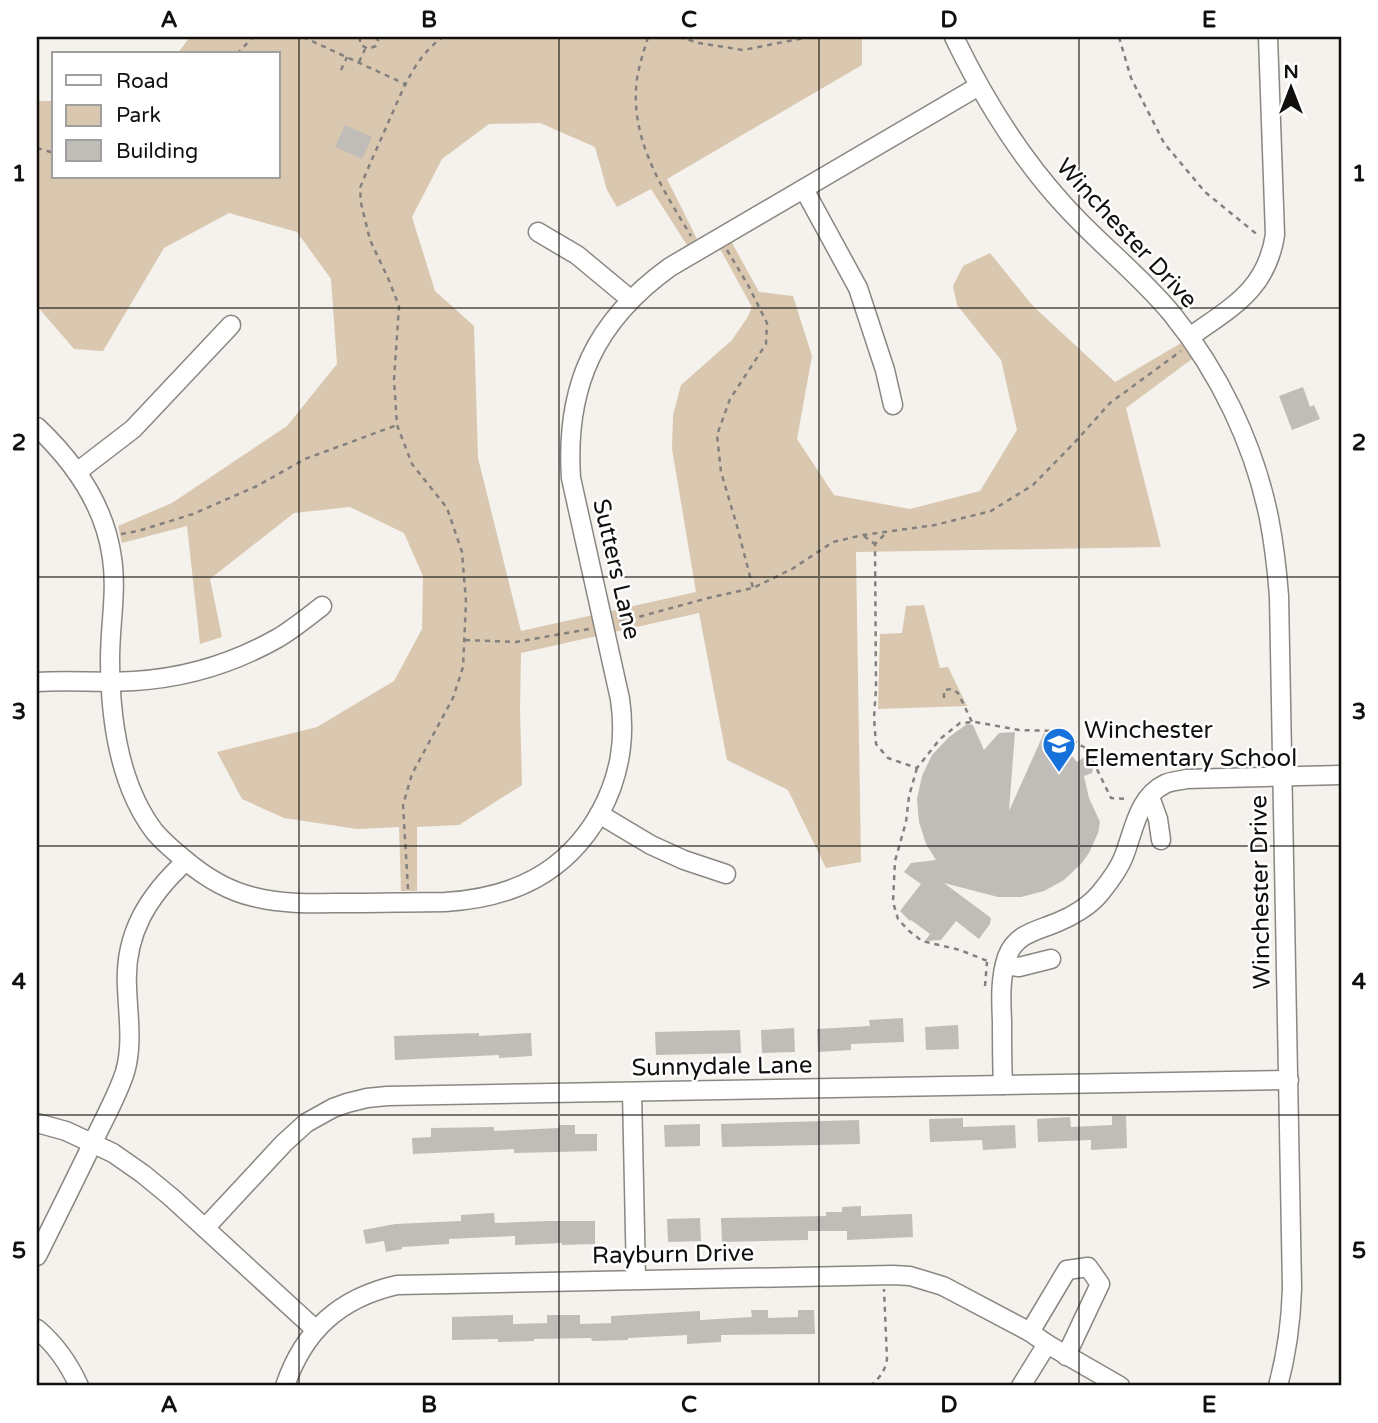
<svg xmlns="http://www.w3.org/2000/svg" width="1378" height="1423" font-family="'Varela Round',sans-serif">
  <style>
    .green { fill: #d9c8af }
    .building { fill: #c0bdb8 }
    .lines { fill: none; stroke-linecap: round; stroke-linejoin: round }
    .minor-casing { stroke: #8a8782; stroke-width: 21 }
    .path { stroke: #83807d; stroke-width: 2.5; stroke-dasharray: 5 5; stroke-linecap: butt }
    .minor { stroke: #fff; stroke-width: 18 }
    .grid { fill: none; stroke: #12100f; stroke-width: 2; stroke-opacity: 0.55 }
    .labels { text-anchor: middle; stroke-width: 5; stroke-linejoin: round; paint-order: stroke }
    .street-label { font-size: 24px; fill: #12100f; stroke: #fff }
    .poi-label { font-size: 24px; fill: #12100f; stroke: #fff; text-anchor: start }
    .neatline { fill: none; stroke: #12100f; stroke-width: 2.5 }
    .grid-label { font-size: 23px; text-anchor: middle; font-weight: bold; fill: #12100f }
  </style>
  <rect width="100%" height="100%" fill="#f5f1ec"/>
  <g class="green">
    <polygon points="190,37 862,37 862,65 667,179 697,239 687,245 651,189 617,207 607,190 595,147 540,123 489,124 442,159 412,217 435,291 474,326 478,458 521,631 696,592 672,449 673,415 681,385 732,340 747,318 752,307 719,247 731,241 759,292 793,296 812,356 797,439 834,495 910,509 980,491 1017,430 1001,360 957,305 953,286 963,266 990,253 1033,306 1115,382 1181,343 1192,359 1126,408 1161,547 856,552 861,862 826,868 788,790 727,760 699,613 521,653 520,709 522,785 459,825 417,827 417,891 401,891 399,827 357,829 284,818 242,799 217,752 317,727 394,681 422,629 423,576 404,533 350,507 294,513 210,579 222,637 200,644 187,526 122,543 118,526 172,503 287,426 337,364 331,279 297,232 229,213 164,248 103,351 74,349 37,306 37,101 54,101 54,177 278,177 278,54 177,54"/>
    <polygon points="924,605 940,668 948,667 967,706 878,709 880,634 902,633 906,606"/>
  </g>
  <g class="building">
    <polygon points="345,125 372,137 362,159 335,147"/>
    <polygon points="1303,387 1310,407 1314,405 1320,419 1292,430 1279,396"/>
    <polygon points="967,724 973,725 984,750 999,733 1015,732 1009,811 1044,733 1067,750 1077,762 1086,756 1093,768 1092,773 1084,776 1089,798 1100,822 1098,833 1089,853 1081,864 1064,880 1044,891 1021,897 998,897 944,883 991,918 990,924 979,939 956,921 941,940 925,941 930,934 911,920 910,921 900,911 921,884 904,872 911,863 936,860 926,844 919,822 917,799 922,776 932,755 949,737"/>
    <polygon points="903,1018 904,1042 851,1044 851,1050 818,1052 817,1029 870,1026 869,1020"/>
    <polygon points="958,1025 959,1049 926,1050 925,1027"/>
    <polygon points="794,1028 795,1052 762,1053 761,1030"/>
    <polygon points="740,1030 741,1053 656,1055 655,1032"/>
    <polygon points="479,1033 479,1036 531,1033 532,1056 499,1058 499,1055 395,1060 394,1036"/>
    <polygon points="1112,1116 1126,1116 1127,1148 1091,1150 1091,1140 1038,1142 1037,1119 1070,1117 1071,1127 1112,1125"/>
    <polygon points="963,1118 963,1127 1015,1125 1016,1148 983,1150 982,1140 930,1142 929,1119"/>
    <polygon points="859,1120 860,1144 722,1147 721,1124"/>
    <polygon points="700,1124 700,1146 665,1147 664,1125"/>
    <polygon points="559,1125 575,1125 575,1134 597,1134 597,1151 514,1153 514,1149 413,1154 412,1138 431,1137 431,1128 494,1127 494,1131 559,1128"/>
    <polygon points="861,1206 861,1216 912,1214 913,1237 847,1240 847,1231 808,1231 808,1240 722,1242 721,1218 826,1216 826,1212 842,1212 842,1207"/>
    <polygon points="494,1213 495,1223 547,1221 595,1221 595,1244 562,1245 562,1243 515,1245 515,1236 449,1239 449,1244 402,1247 402,1249 386,1252 384,1241 366,1244 363,1230 395,1224 461,1221 461,1215"/>
    <polygon points="700,1218 701,1241 668,1242 667,1219"/>
    <polygon points="751,1310 768,1310 768,1318 798,1317 798,1310 814,1310 815,1334 721,1335 721,1342 687,1344 687,1335 628,1338 628,1340 592,1341 591,1338 534,1339 534,1341 498,1342 498,1339 452,1340 452,1317 513,1315 513,1324 547,1323 547,1315 580,1315 580,1324 611,1323 611,1316 700,1311 700,1320 752,1317"/>
  </g>
  <g class="lines">
    <defs>
      <g id="minor">
        <path d="M 954,37 C 982,95 1020,157 1064,205 C 1098,243 1139,274 1172,314 C 1219,372 1254,444 1269,518 C 1274,544 1277,570 1279,596 L 1292,1288 C 1291,1322 1287,1353 1278,1386"/>
        <polyline points="804,189 858,288 885,370 893,405"/>
        <polyline points="538,232 577,255 630,299"/>
        <path d="M 1190,337 C 1231,307 1266,291 1275,235 L 1268,37"/>
        <path d="M 37,427 C 74,462 105,506 112,558 C 117,591 110,625 110,659 C 110,717 118,783 154,831 C 163,842 174,851 185,860 C 205,877 228,891 254,897 C 286,905 318,903 350,903 C 381,903 413,902 445,902 C 513,898 566,873 600,813 C 620,776 626,740 620,699 L 571,478 C 565,386 595,321 670,267 L 979,86"/>
        <polyline points="77,472 133,429 231,325"/>
        <path d="M 37,682 C 69,680 102,683 134,681 C 184,678 234,663 278,638 C 293,629 308,617 322,606"/>
        <polyline points="1150,797 1158,819 1161,840"/>
        <polyline points="599,814 651,845 684,860 726,874"/>
        <polyline points="1005,965 1019,967 1051,959"/>
        <path d="M 1003,1085 C 1002,1063 1002,1042 1002,1021 C 1001,999 1000,978 1007,957 C 1016,933 1037,931 1058,922 C 1073,916 1091,905 1101,892 C 1110,881 1119,869 1124,856 C 1134,830 1138,797 1165,784 C 1171,781 1179,781 1186,779 L 1341,775"/>
        <polyline points="632,1092 636,1279"/>
        <polyline points="37,1123 66,1131 113,1153 143,1174 171,1197 316,1330"/>
        <polyline points="205,1228 284,1143 306,1123 333,1108 347,1103 367,1098 387,1096 1289,1080"/>
        <path d="M 37,1256 C 57,1216 77,1176 96,1136 C 106,1115 118,1094 125,1072 C 133,1044 128,1016 127,987 C 124,934 148,896 186,861"/>
        <path d="M 37,1329 C 56,1345 69,1364 79,1386"/>
        <polyline points="1030,1332 1067,1270 1088,1267 1100,1284 1066,1356"/>
        <path d="M 285,1386 C 304,1330 340,1298 397,1285 L 893,1275 L 910,1276 L 943,1286 L 1030,1332 L 1047,1344 L 1120,1386"/>
        <polyline points="1021,1386 1047,1344"/>
      </g>
    </defs>
    <use href="#minor" class="minor-casing"/>
    <g class="path">
      <polyline points="303,37 405,84"/>
      <polyline points="360,37 360,44 368,49 376,46 378,41 377,37"/>
      <path d="M 648,37 C 644,51 639,65 637,79 C 629,138 662,188 691,236"/>
      <polyline points="679,37 699,43 743,50 809,37"/>
      <polyline points="1119,37 1131,78 1164,143 1205,192 1259,236"/>
      <polyline points="237,54 253,37"/>
      <polyline points="359,62 365,49"/>
      <polyline points="341,70 347,57"/>
      <polyline points="37,148 54,153"/>
      <polyline points="727,250 748,285 767,323 766,344 730,399 717,435 721,472 737,526 753,588"/>
      <polyline points="121,534 138,531 193,514 257,486 305,459 397,425"/>
      <polyline points="884,535 875,544 876,688 874,718 876,744 888,758 917,768 940,739 960,723 975,722 1019,730 1057,731 1087,749 1111,798 1129,799"/>
      <polyline points="864,536 875,544"/>
      <polyline points="620,622 708,598 753,588 792,569 833,542 863,535 935,525 991,511 1033,485 1075,442 1110,403 1181,351"/>
      <polyline points="465,640 516,642 589,629"/>
      <polyline points="944,698 944,690 952,689 958,693 972,722"/>
      <polyline points="917,768 909,796 906,822 895,861 893,902 898,919 909,931 922,941 960,950 990,962"/>
      <path d="M 408,889 L 403,805 L 412,774 L 453,698 L 463,667 L 466,602 L 462,552 L 447,508 L 412,464 L 397,425 L 394,380 L 399,306 L 388,278 L 370,240 L 361,203 L 360,188 C 369,165 379,144 388,123 C 402,92 414,57 443,37"/>
      <polyline points="985,986 987,962"/>
      <path d="M 870,1386 C 880,1378 885,1371 887,1359 L 884,1289"/>
    </g>
    <use href="#minor" class="minor"/>
  </g>
  <path class="grid" d="M 299,37 L 299,1386M 559,37 L 559,1386M 819,37 L 819,1386M 1079,37 L 1079,1386M 37,308 L 1341,308M 37,577 L 1341,577M 37,846 L 1341,846M 37,1115 L 1341,1115"/>
  <defs>
    <symbol id="school-pin" viewBox="-11 -11 22 30"><path d="M0 17L-7.5 6A9.5 9.5 0 1 1 7.5 6Z" fill="#1671db" stroke="#fff"/><path d="M0-5L7-2L0 1L-7-2ZM-4 1L0 2.5L4 1V4Q0 6-4 4Z" fill="#fff"/></symbol>
  </defs>
  <g fill-rule="evenodd">
    <use href="#school-pin" x="1040" y="725" width="38" height="52"/>
  </g>
  <g class="labels">
    <g class="street-label">
      <text transform="translate(1127 233) rotate(47)" y="8">Winchester Drive</text>
      <text transform="translate(617 569) rotate(77)" y="8">Sutters Lane</text>
      <text transform="translate(1260 892) rotate(-91)" y="8">Winchester Drive</text>
      <text transform="translate(722 1066) rotate(-1)" y="8">Sunnydale Lane</text>
      <text transform="translate(673 1254) rotate(-1)" y="8">Rayburn Drive</text>
    </g>
    <g class="poi-label">
      <text x="1084" y="738">Winchester<tspan x="1084" dy="28">Elementary School</tspan></text>
    </g>
  </g>
  <rect width="1378" height="1423" fill="none" stroke="#ffffff" stroke-width="77"/>
  <rect x="52" y="52" width="228" height="126" fill="#ffffff" stroke="#a09f9f" stroke-width="2"/>
  <rect x="66" y="75" width="35" height="10" fill="#ffffff" stroke="#a09f9f" stroke-width="2"/>
  <text x="116" y="88" font-size="21" fill="#12100f">Road</text>
  <rect x="66" y="105" width="35" height="21" fill="#d9c8af" stroke="#a09f9f" stroke-width="2"/>
  <text x="116" y="122" font-size="21" fill="#12100f">Park</text>
  <rect x="66" y="140" width="35" height="21" fill="#c0bdb8" stroke="#a09f9f" stroke-width="2"/>
  <text x="116" y="158" font-size="21" fill="#12100f">Building</text>
  <g transform="translate(1291 88)" stroke="#ffffff" stroke-width="5" paint-order="stroke">
  <path d="M0-5L12 26L0 18L-12 26Z" fill="#12100f"/>
  <text y="-10" font-size="19" font-weight="bold" text-anchor="middle" fill="#12100f">N</text>
  </g>
  <rect x="38" y="38" width="1302" height="1346" class="neatline"/>
  <g class="grid-label">
    <text x="169" y="27">A</text>
    <text x="429" y="27">B</text>
    <text x="689" y="27">C</text>
    <text x="949" y="27">D</text>
    <text x="1209" y="27">E</text>
    <text x="19" y="181">1</text>
    <text x="1359" y="181">1</text>
    <text x="19" y="450">2</text>
    <text x="1359" y="450">2</text>
    <text x="19" y="719">3</text>
    <text x="1359" y="719">3</text>
    <text x="19" y="989">4</text>
    <text x="1359" y="989">4</text>
    <text x="19" y="1258">5</text>
    <text x="1359" y="1258">5</text>
    <text x="169" y="1412">A</text>
    <text x="429" y="1412">B</text>
    <text x="689" y="1412">C</text>
    <text x="949" y="1412">D</text>
    <text x="1209" y="1412">E</text>
  </g>
</svg>
